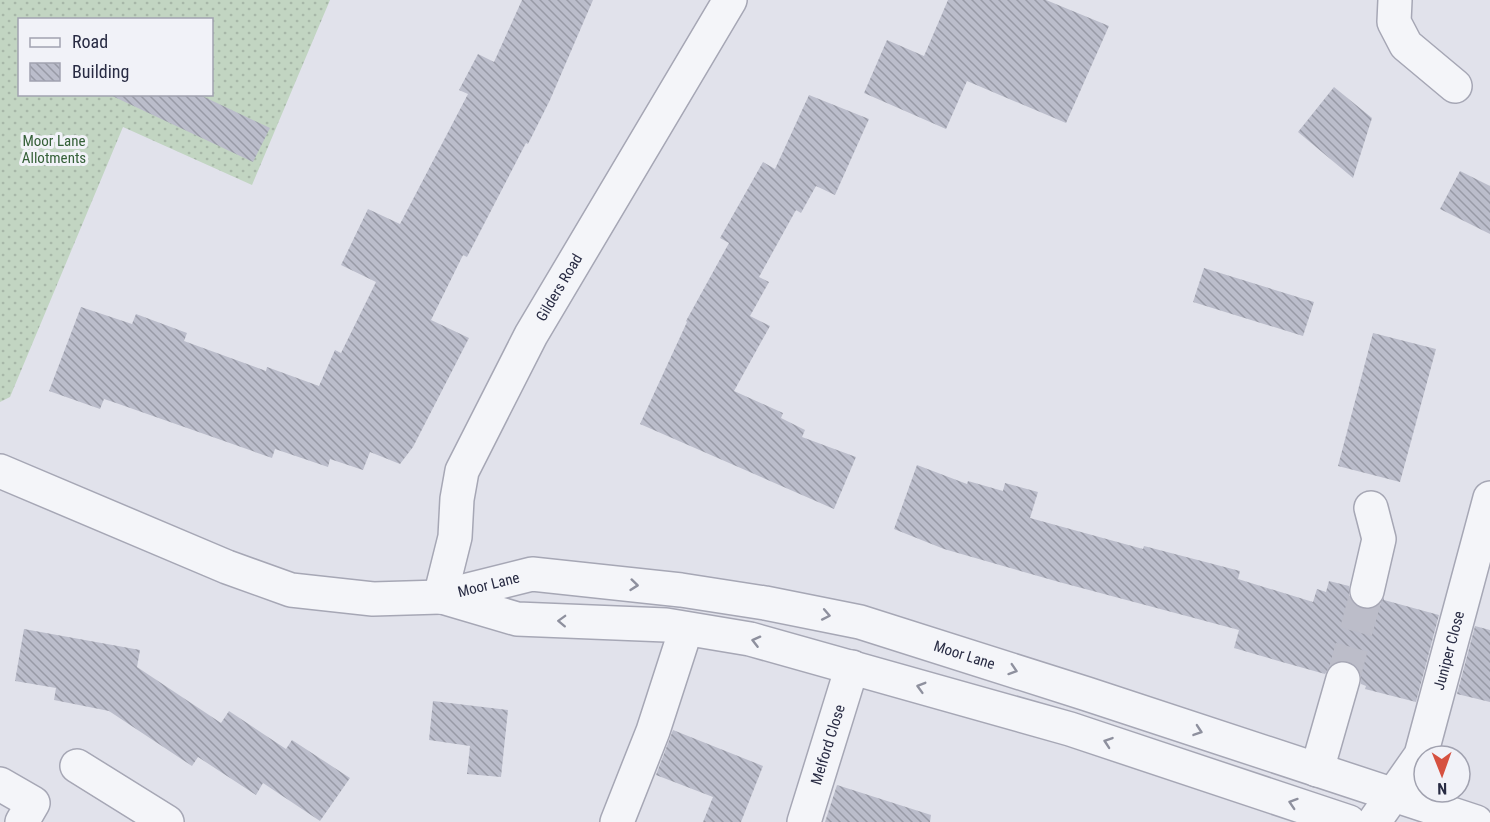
<svg xmlns="http://www.w3.org/2000/svg" width="1490" height="822" font-family="'Roboto Condensed',sans-serif">
  <style>
    .grass { fill: url(#grass-dots); fill-rule: evenodd }
    .building { fill: url(#building-back-hatch) }
    .lines { fill: none; stroke-linecap: round; stroke-linejoin: round }
    .minor-tunnel { stroke: #bcbdc9; stroke-width: 33; stroke-dasharray: 33 16; stroke-linecap: butt }
    .minor-casing { stroke: #a6a7b5; stroke-width: 36 }
    .minor { stroke: #f4f5f9; stroke-width: 33 }
    .oneway { stroke: #8e909e }
    .labels { text-anchor: middle; stroke-width: 6; stroke-linejoin: round; paint-order: stroke }
    .park-label { font-size: 15px; fill: #356038; stroke: #f1f2f8 }
    .street-label { font-size: 15px; fill: #282b43; stroke: #f1f2f8 }
  </style>
  <defs>
    <pattern id="grass-dots" width="8" height="8" patternUnits="userSpaceOnUse" patternTransform="scale(1.5)"><rect width="8" height="8" fill="#c2d5c2"/><path d="M2 2h.1M6 6h.1" fill="none" stroke="#a7b7a8" stroke-width="1.8" stroke-linecap="round"/></pattern>
    <pattern id="building-back-hatch" width="6" height="6" patternUnits="userSpaceOnUse" patternTransform="scale(1.5)"><rect width="6" height="6" fill="#bbbdcb"/><path d="M-1 5l2 2M0 0l6 6M5-1l2 2" fill="none" stroke="#989aa6"/></pattern>
  </defs>
  <rect width="100%" height="100%" fill="#e1e2eb"/>
  <path class="grass" d="M 0,0 L 330,0 L 252,185 L 123,127 L 10,397 L 0,402 ZM 20,20 L 212,20 L 212,94 L 20,94 Z"/>
  <g class="building">
    <polygon points="522,0 593,0 550,100 528,144 526,143 467,257 463,255 431,320 469,338 413,447 400,464 370,452 363,470 330,459 328,467 275,449 272,458 116,403 104,399 100,409 49,391 81,307 132,324 136,314 187,333 184,341 266,371 267,367 319,386 335,350 341,353 376,282 341,265 368,209 400,224 468,94 459,90 478,54 494,62"/>
    <polygon points="948,0 1046,0 1109,26 1066,123 967,81 946,129 864,93 887,40 924,56"/>
    <polygon points="1334,87 1372,118 1353,178 1298,132"/>
    <polygon points="108,94 198,94 270,128 253,162"/>
    <polygon points="809,95 869,119 835,195 816,186 801,213 796,210 759,277 769,282 750,316 770,326 734,391 783,413 781,418 805,430 802,437 856,457 834,509 640,424 687,322 686,321 729,243 720,238 763,162 775,169"/>
    <polygon points="1460,171 1490,186 1490,234 1440,209"/>
    <polygon points="1204,268 1314,302 1303,336 1193,302"/>
    <polygon points="1373,333 1436,349 1400,482 1338,466"/>
    <polygon points="917,465 967,484 968,481 1003,491 1005,483 1038,492 1030,518 1143,549 1144,546 1240,571 1238,579 1313,602 1317,589 1326,592 1329,581 1349,586 1349,597 1354,604 1362,609 1373,609 1380,604 1384,597 1384,600 1439,615 1416,702 1365,689 1366,686 1361,684 1361,675 1357,666 1349,661 1338,661 1330,666 1325,674 1282,662 1234,648 1239,630 1059,582 944,549 894,529"/>
    <polygon points="1475,626 1490,630 1490,702 1457,694"/>
    <polygon points="24,629 140,650 137,667 221,723 229,711 286,749 292,740 350,778 320,821 263,783 256,795 198,757 192,766 109,711 54,700 56,688 15,681"/>
    <polygon points="433,701 508,710 501,777 467,774 470,746 429,740"/>
    <polygon points="673,730 763,766 741,822 703,822 713,797 656,775"/>
    <polygon points="837,785 931,815 930,822 825,822"/>
  </g>
  <g class="lines">
    <polyline class="minor-tunnel" points="1343,679 1367,591"/>
    <defs>
      <g id="minor">
        <polyline points="1395,0 1394,22 1406,45 1455,86"/>
        <path id="s1" d="M 0,471 L 227,567 L 291,590 L 373,599 L 440,597 L 532,574 L 681,590 L 765,603 L 860,622 L 1087,694 L 1476,822"/>
        <polyline points="1367,591 1379,539 1371,508"/>
        <path id="s2" d="M 440,597 L 455,537 L 457,499 L 462,471 L 531,335 L 730,0"/>
        <polyline points="442,597 517,619 666,625 750,639 1070,729 1349,822"/>
        <polyline points="77,766 167,822"/>
        <polyline points="1317,770 1343,679"/>
        <polyline points="0,784 33,803 22,822"/>
        <polyline points="617,822 653,731 686,629"/>
        <path id="s3" d="M 804,822 L 852,667"/>
        <path id="s4" d="M 1374,822 L 1421,755 L 1490,498"/>
      </g>
    </defs>
    <use href="#minor" class="minor-casing"/>
    <use href="#minor" class="minor"/>
  </g>
  <defs><path id="oneway-chevron" d="M-2-3.5L2.5 0L-2 3.5" fill="none" stroke-width="1.6" stroke-linecap="round" stroke-linejoin="round" transform="scale(1.5)"/></defs>
  <g class="oneway">
    <use href="#oneway-chevron" transform="translate(634 585) rotate(6)"/>
    <use href="#oneway-chevron" transform="translate(826 615) rotate(11)"/>
    <use href="#oneway-chevron" transform="translate(562 621) rotate(-178)"/>
    <use href="#oneway-chevron" transform="translate(756 641) rotate(-166)"/>
    <use href="#oneway-chevron" transform="translate(1013 670) rotate(18)"/>
    <use href="#oneway-chevron" transform="translate(921 687) rotate(-164)"/>
    <use href="#oneway-chevron" transform="translate(1198 731) rotate(19)"/>
    <use href="#oneway-chevron" transform="translate(1108 742) rotate(-161)"/>
    <use href="#oneway-chevron" transform="translate(1293 803) rotate(-162)"/>
  </g>
  <g class="labels">
    <g class="park-label">
      <text x="54" y="146">Moor Lane<tspan x="54" dy="17">Allotments</tspan></text>
    </g>
    <g class="street-label">
      <text dy="5" stroke="none"><textPath href="#s2" startOffset="336">Gilders Road</textPath></text>
      <text dy="5" stroke="none"><textPath href="#s1" startOffset="514">Moor Lane</textPath></text>
      <text dy="5" stroke="none"><textPath href="#s4" startOffset="190">Juniper Close</textPath></text>
      <text dy="5" stroke="none"><textPath href="#s1" startOffset="1000">Moor Lane</textPath></text>
      <text dy="5" stroke="none"><textPath href="#s3" startOffset="81">Melford Close</textPath></text>
    </g>
  </g>
  <rect x="18" y="18" width="195" height="78" fill="#f1f2f8" stroke="#a1a2b0" stroke-width="1.5"/>
  <rect x="30" y="38" width="30" height="9" fill="#f4f5f9" stroke="#a1a2b0" stroke-width="1.5"/>
  <text x="72" y="48" font-size="18" fill="#282b43">Road</text>
  <rect x="30" y="63" width="30" height="18" fill="url(#building-back-hatch)" stroke="#a1a2b0" stroke-width="1.5"/>
  <text x="72" y="78" font-size="18" fill="#282b43">Building</text>
  <g transform="translate(1442 774) rotate(179)"><circle r="28" fill="#f1f2f8" stroke="#a1a2b0" stroke-width="1.5"/>
  <path d="M0-4.5L10 22L0 15L-10 22Z" fill="#d65140"/>
  <text y="-9" font-size="16" font-weight="bold" text-anchor="middle" fill="#282b43">N</text>
  </g>
</svg>
